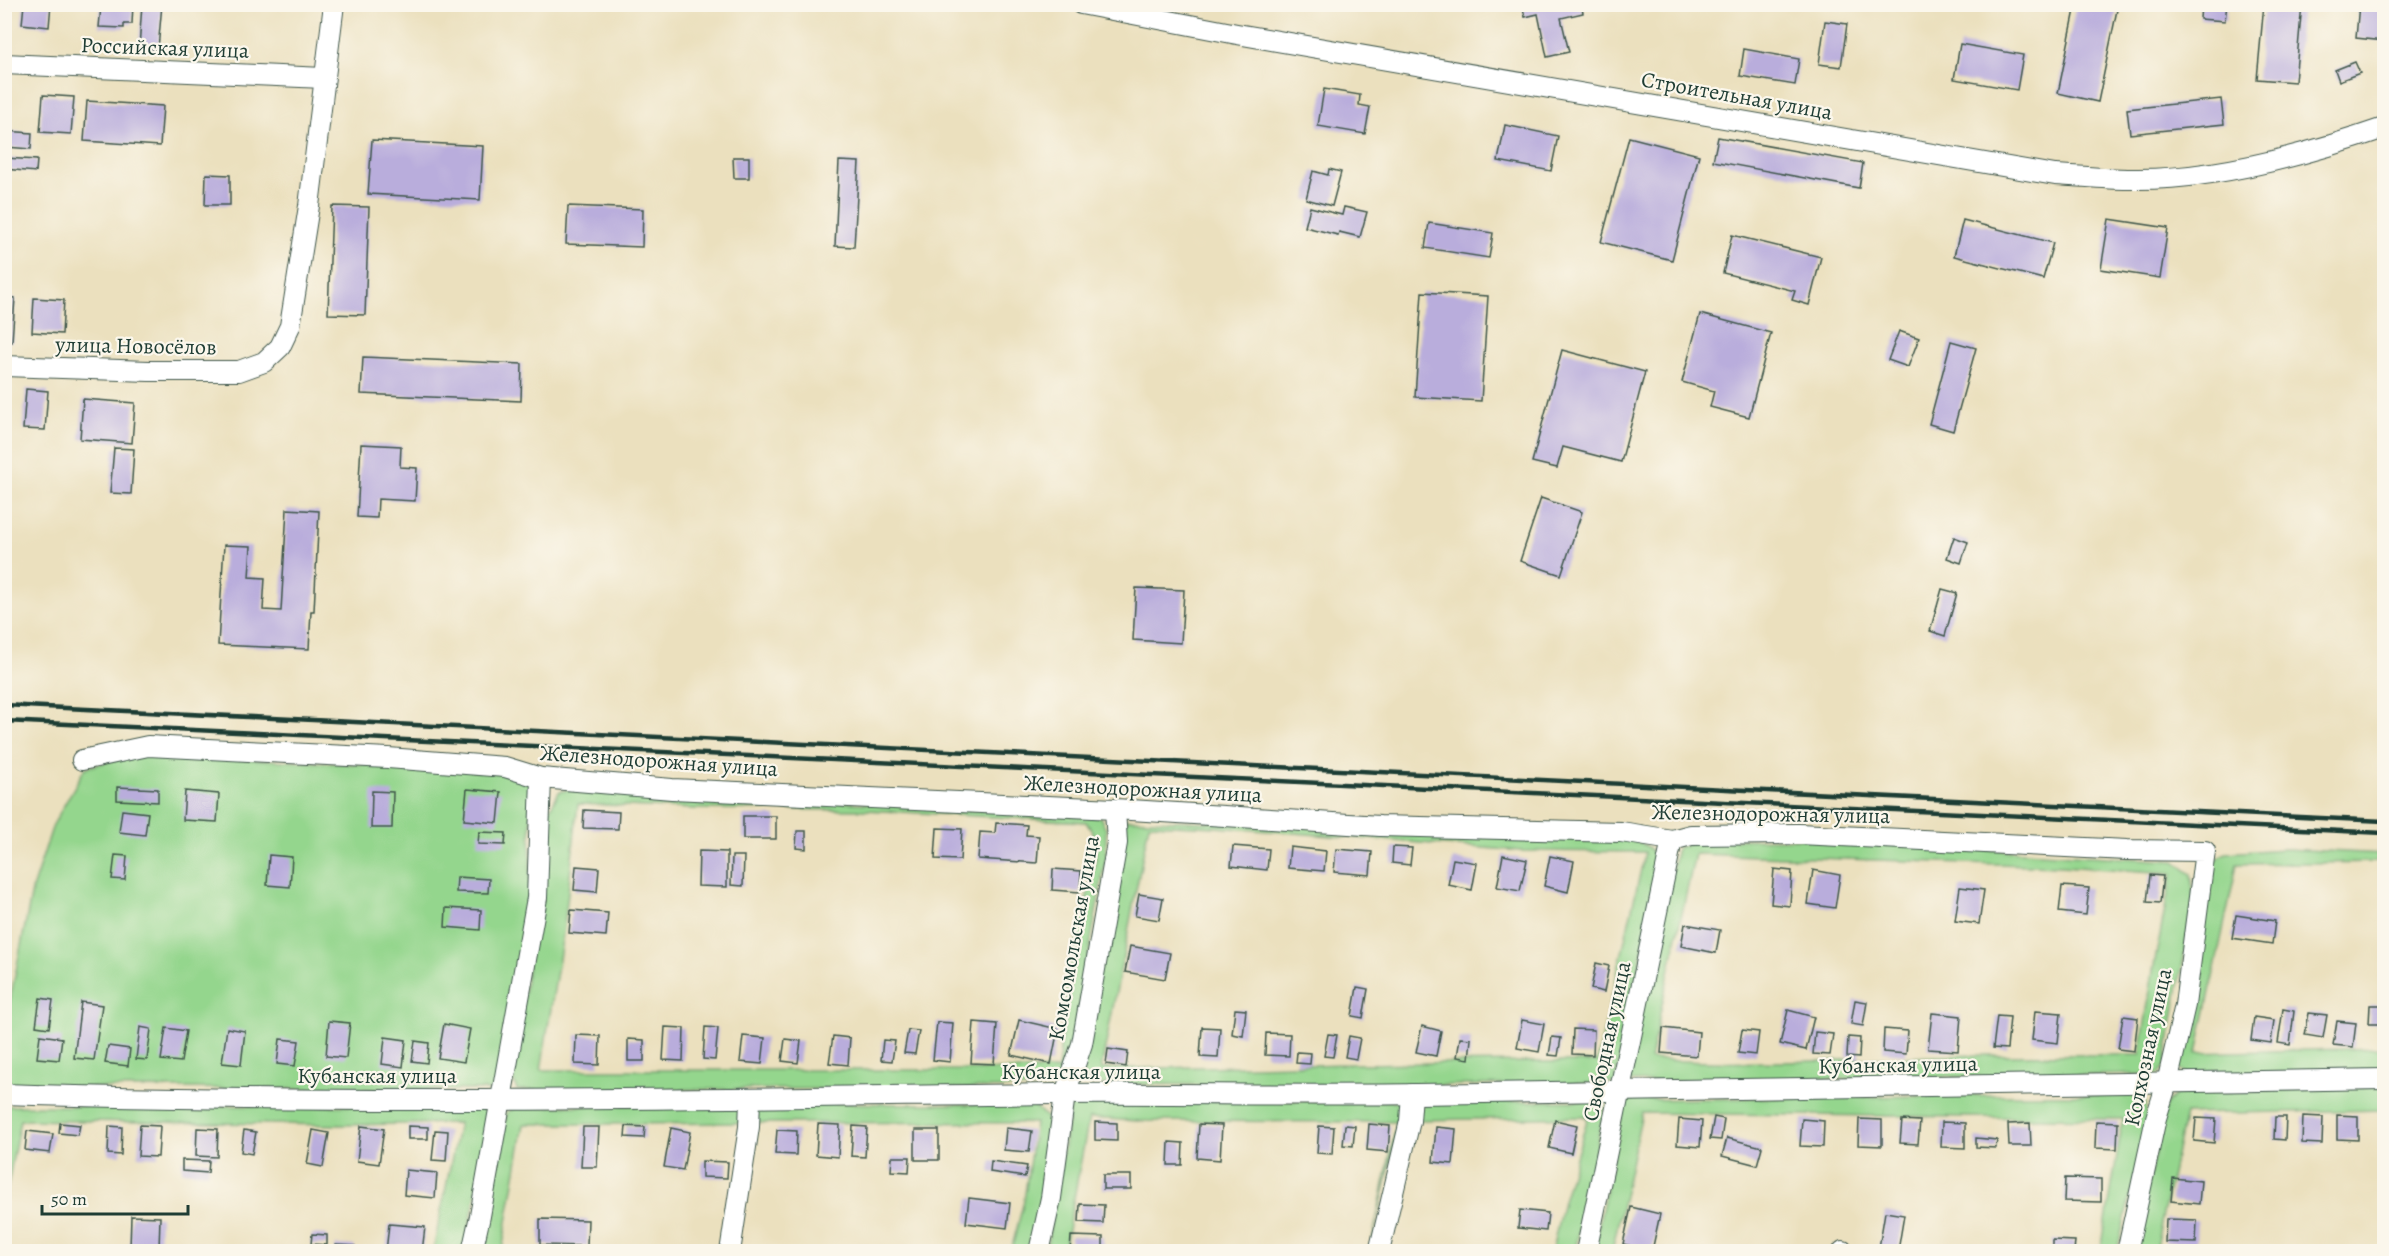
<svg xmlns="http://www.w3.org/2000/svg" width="2389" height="1256" font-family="Alegreya,serif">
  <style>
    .green { fill: #94d68d; stroke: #5a8a60; stroke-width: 1.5; fill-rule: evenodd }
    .building { fill: #b9addc }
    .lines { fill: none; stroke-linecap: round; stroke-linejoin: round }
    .street-casing { stroke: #3e5549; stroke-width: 22 }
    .street { stroke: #fff; stroke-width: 20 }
    .rail { stroke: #1f3d34; stroke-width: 4.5 }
    .labels { text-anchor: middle; stroke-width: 4.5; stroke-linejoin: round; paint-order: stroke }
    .street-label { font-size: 22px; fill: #1f3d34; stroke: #fbf7ec }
  </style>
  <rect width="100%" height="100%" fill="#fbf7ec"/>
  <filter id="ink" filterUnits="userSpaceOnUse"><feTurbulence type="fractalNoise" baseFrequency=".0167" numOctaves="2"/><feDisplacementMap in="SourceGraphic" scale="12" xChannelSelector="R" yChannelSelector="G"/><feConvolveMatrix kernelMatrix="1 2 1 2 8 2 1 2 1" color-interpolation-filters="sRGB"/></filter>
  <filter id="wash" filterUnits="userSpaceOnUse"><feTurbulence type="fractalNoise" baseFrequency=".008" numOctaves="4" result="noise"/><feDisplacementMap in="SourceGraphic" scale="24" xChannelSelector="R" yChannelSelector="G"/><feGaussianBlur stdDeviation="1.35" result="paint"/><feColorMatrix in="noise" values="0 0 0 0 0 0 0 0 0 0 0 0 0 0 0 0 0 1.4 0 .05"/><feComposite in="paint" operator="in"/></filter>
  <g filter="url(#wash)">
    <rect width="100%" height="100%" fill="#ebe0be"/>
    <g class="green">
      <polygon points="136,754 503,771 531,782 530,896 498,1090 5,1087 5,1025 33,886 53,825 85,768"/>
      <path d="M 577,787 L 1100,817 L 1106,829 L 1106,857 L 1066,1081 L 1049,1088 L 517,1090 L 513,1079 L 548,813 L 559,792 ZM 578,804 L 695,809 L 865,810 L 1086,822 L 1095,836 L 1096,859 L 1067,980 L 1058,1070 L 541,1070 L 564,928 Z"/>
      <path d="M 1124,819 L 1629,838 C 1648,845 1655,849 1659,869 L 1615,1083 L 1384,1086 L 1093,1084 L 1084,1078 L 1082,1060 ZM 1149,824 L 1217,827 L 1521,851 L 1645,852 L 1597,1062 C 1431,1061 1266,1066 1101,1069 Z"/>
      <path d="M 1808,839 L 2175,861 L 2191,874 L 2194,898 L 2165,1066 L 2159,1074 L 1625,1082 L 1677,848 L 1697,840 ZM 1695,854 L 2060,866 L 2172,873 L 2153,971 L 2140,1055 C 2073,1055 2006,1054 1939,1056 C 1843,1059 1746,1067 1650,1059 Z"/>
      <polygon points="2285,849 2384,854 2384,862 2237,864 2197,1053 2384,1048 2384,1071 2189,1075 2179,1069 2209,863 2226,853"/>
      <polygon points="2384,1086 2384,1110 2185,1114 2155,1251 2133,1252 2166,1104 2176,1094"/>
      <polygon points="2001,1095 2139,1095 2146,1103 2148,1123 2117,1251 2101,1251 2123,1119 1642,1113 1612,1251 1593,1252 1625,1100"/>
      <polygon points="1080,1101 1405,1101 1370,1251 1397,1122 1139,1121 1089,1118 1064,1251 1046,1252 1071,1104"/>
      <polygon points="1606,1101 1575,1251 1552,1251 1563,1201 1588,1117 1418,1120 1420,1110 1426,1102"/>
      <path d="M 803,1103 L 1034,1105 L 1049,1120 L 1049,1157 L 1031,1251 L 1011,1251 L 1024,1201 L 1035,1123 C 865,1121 694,1124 524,1124 L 502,1251 L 480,1252 L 507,1112 L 516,1107 Z"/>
      <polygon points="5,1106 479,1106 492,1118 464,1251 433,1251 459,1123 341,1125 20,1120 5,1200"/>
    </g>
    <g id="blocks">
      <g class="building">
        <polygon points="24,4 51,4 49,27 22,24"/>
        <polygon points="110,4 133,4 132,24 124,24 124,28 99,27 101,6 110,6"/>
        <polygon points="142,4 162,4 158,49 139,48"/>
        <polygon points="1522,4 1581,4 1583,13 1561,18 1569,52 1547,57 1538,14 1525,17"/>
        <polygon points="2201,4 2227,4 2225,21 2200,19"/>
        <polygon points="2264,4 2302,4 2295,82 2257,79"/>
        <polygon points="2359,4 2384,4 2384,41 2356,38"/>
        <polygon points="2076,5 2118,5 2098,102 2058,93"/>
        <polygon points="1825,21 1847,24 1841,67 1819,64"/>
        <polygon points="1960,44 2023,55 2017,90 1954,79"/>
        <polygon points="1744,49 1799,59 1795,85 1740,76"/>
        <polygon points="2355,62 2360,73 2339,81 2335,70"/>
        <polygon points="1324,89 1360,95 1359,105 1370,107 1365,134 1318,126"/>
        <polygon points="43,95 74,97 71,134 40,132"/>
        <polygon points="2221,99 2224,124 2130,134 2127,109"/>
        <polygon points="87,101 163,106 160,146 84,141"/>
        <polygon points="1505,125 1558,136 1551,171 1498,161"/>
        <polygon points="6,131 32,133 31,149 6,147"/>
        <polygon points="1629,137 1699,155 1672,260 1601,242"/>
        <polygon points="1718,137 1863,163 1859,188 1713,161"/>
        <polygon points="372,140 483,146 480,200 368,194"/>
        <polygon points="733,157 749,157 749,178 734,178"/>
        <polygon points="5,158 37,160 36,172 4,169"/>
        <polygon points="839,161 859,162 854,247 835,246"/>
        <polygon points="1329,169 1341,172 1332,206 1306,199 1313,171 1328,175"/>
        <polygon points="206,174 230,175 230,205 205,205"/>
        <polygon points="332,206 369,207 365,315 328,314"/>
        <polygon points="568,206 643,209 642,247 566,244"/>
        <polygon points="1310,207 1342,215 1344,207 1367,212 1360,237 1339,232 1338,235 1305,227"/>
        <polygon points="2109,219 2168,228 2160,278 2101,269"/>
        <polygon points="1963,220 2053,243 2043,279 1954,256"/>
        <polygon points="1429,223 1493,233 1489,258 1425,248"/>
        <polygon points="1732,235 1821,257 1809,305 1792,300 1795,291 1723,273"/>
        <polygon points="1422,292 1488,296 1481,401 1415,397"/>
        <polygon points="4,297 15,298 12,342 4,342"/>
        <polygon points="34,298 64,300 62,334 32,332"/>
        <polygon points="1700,314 1771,333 1749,417 1710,407 1714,391 1682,382"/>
        <polygon points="1899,331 1919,338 1908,367 1888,360"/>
        <polygon points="1951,341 1976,348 1953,431 1929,424"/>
        <polygon points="1562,350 1645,372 1621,462 1563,447 1557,468 1532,462"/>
        <polygon points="363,357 522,364 521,401 361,394"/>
        <polygon points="26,389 48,391 45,430 23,429"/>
        <polygon points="83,399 135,403 132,443 80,439"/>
        <polygon points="361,444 401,446 400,467 417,468 415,501 378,499 377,518 357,517"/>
        <polygon points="114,448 134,449 131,494 110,493"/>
        <polygon points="1541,498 1582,512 1561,575 1520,561"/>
        <polygon points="287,509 319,511 314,611 311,611 309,649 218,645 224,545 251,546 249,577 265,578 263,610 281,611"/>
        <polygon points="1954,537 1968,542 1961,563 1947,558"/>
        <polygon points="1136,588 1184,590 1181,643 1133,640"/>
        <polygon points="1942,589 1957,593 1945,636 1930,631"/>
        <polygon points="117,787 158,789 158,802 117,800"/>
        <polygon points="467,789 501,792 498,823 464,820"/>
        <polygon points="185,791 219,794 217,822 183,820"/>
        <polygon points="372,791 393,792 392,828 371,828"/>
        <polygon points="122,810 148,813 145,835 119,832"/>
        <polygon points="584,810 619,812 618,829 583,828"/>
        <rect x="743" y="816" width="33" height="23"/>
        <polygon points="996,823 1027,825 1026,835 1039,836 1037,863 978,859 980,832 995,833"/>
        <polygon points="937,828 962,829 960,860 935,859"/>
        <polygon points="797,831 806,831 806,849 796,848"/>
        <polygon points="479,832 506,833 505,845 478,844"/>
        <polygon points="1233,846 1269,849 1267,870 1231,866"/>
        <polygon points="1290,847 1326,851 1324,871 1288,868"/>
        <polygon points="1393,847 1412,848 1410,865 1392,863"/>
        <polygon points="1336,849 1372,852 1370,875 1334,872"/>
        <polygon points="699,851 727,852 727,887 698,886"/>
        <polygon points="115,855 127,856 125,880 112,879"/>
        <polygon points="269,855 292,857 290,887 267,885"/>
        <polygon points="1503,855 1527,860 1520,891 1497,887"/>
        <polygon points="732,856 744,856 743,886 731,885"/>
        <polygon points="1550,856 1574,861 1568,892 1544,886"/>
        <polygon points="1453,859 1477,863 1472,890 1448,885"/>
        <polygon points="576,866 599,868 597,892 574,890"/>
        <polygon points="1053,869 1081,871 1080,892 1052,890"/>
        <polygon points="1774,869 1792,871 1790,906 1771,904"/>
        <polygon points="1813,870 1840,875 1835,908 1808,904"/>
        <polygon points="2150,875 2163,876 2160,903 2147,902"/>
        <polygon points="457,877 489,879 488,893 456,892"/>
        <polygon points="2062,886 2089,888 2086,915 2059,912"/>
        <polygon points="1960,887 1984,890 1979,924 1955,921"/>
        <polygon points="1139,894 1163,898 1159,920 1135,916"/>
        <polygon points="446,908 481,910 480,930 445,927"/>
        <polygon points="571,910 608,913 606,936 569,933"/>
        <polygon points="2236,915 2275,921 2272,944 2232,938"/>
        <polygon points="1685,924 1720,930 1716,953 1681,946"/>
        <polygon points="1130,946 1170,953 1165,979 1125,972"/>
        <polygon points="1596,963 1609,966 1604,992 1591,989"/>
        <polygon points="1357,987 1368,989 1363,1018 1352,1016"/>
        <polygon points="40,998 53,1000 49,1028 36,1026"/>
        <polygon points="1855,1000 1867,1002 1863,1026 1851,1024"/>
        <polygon points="81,1002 102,1005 94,1060 74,1058"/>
        <polygon points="2370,1005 2384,1005 2384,1024 2369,1024"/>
        <polygon points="1235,1009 1246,1010 1243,1036 1232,1034"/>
        <polygon points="2283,1009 2294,1011 2290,1045 2278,1043"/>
        <polygon points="1788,1010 1814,1017 1806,1050 1780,1044"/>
        <polygon points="2035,1011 2061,1013 2058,1043 2032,1040"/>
        <polygon points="1932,1013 1961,1016 1958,1051 1928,1049"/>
        <polygon points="2309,1013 2327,1015 2323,1038 2305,1035"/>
        <polygon points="1997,1016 2010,1017 2007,1049 1993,1048"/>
        <polygon points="2123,1016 2138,1018 2134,1051 2118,1049"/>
        <polygon points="2254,1017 2274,1020 2271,1043 2251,1040"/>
        <polygon points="1019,1020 1058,1029 1051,1064 1011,1055"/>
        <polygon points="1522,1020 1544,1024 1539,1052 1517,1048"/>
        <polygon points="329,1021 350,1023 346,1058 326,1056"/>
        <polygon points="2337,1021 2356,1023 2353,1047 2333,1045"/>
        <polygon points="937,1022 953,1023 950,1062 933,1060"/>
        <polygon points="974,1022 997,1024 994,1064 971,1063"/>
        <polygon points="444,1024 470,1029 464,1062 438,1058"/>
        <polygon points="1422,1026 1441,1031 1436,1056 1416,1052"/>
        <polygon points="140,1027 151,1029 147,1060 136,1059"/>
        <polygon points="665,1027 684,1028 683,1061 663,1060"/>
        <polygon points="705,1027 718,1028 715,1060 703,1059"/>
        <polygon points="1202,1027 1220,1028 1218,1058 1200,1057"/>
        <polygon points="166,1028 186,1031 181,1062 161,1060"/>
        <polygon points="227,1028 245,1031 241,1065 222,1063"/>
        <polygon points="1663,1028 1699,1032 1697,1056 1661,1053"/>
        <polygon points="1573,1029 1594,1030 1593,1055 1572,1054"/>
        <polygon points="1884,1029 1908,1031 1906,1054 1883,1052"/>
        <polygon points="908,1030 919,1031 915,1054 904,1053"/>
        <polygon points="1742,1030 1759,1032 1756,1055 1738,1053"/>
        <polygon points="1815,1032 1833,1034 1830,1055 1813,1054"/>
        <polygon points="1266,1033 1290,1034 1289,1056 1265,1055"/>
        <polygon points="1328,1034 1337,1035 1333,1057 1324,1056"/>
        <polygon points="40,1035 62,1038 59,1060 37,1058"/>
        <polygon points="576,1035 600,1036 599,1065 575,1064"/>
        <polygon points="743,1036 765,1038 762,1064 740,1062"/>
        <polygon points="833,1036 850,1038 848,1065 829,1063"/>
        <polygon points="1349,1036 1360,1038 1356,1059 1345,1057"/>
        <polygon points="385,1037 406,1040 403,1067 382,1064"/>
        <polygon points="1552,1037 1561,1038 1558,1056 1549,1055"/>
        <polygon points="1848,1037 1860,1038 1859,1058 1847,1057"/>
        <polygon points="1460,1038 1471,1039 1469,1059 1457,1057"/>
        <polygon points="280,1039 299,1041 295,1066 277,1064"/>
        <polygon points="628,1039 644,1040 644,1061 628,1061"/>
        <polygon points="785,1039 801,1041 798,1063 782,1061"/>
        <polygon points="883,1040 895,1041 892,1061 881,1060"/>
        <polygon points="415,1041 429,1043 427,1063 412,1061"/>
        <polygon points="108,1046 130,1049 128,1066 105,1063"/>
        <polygon points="1108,1049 1128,1052 1126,1067 1106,1064"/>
        <polygon points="1297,1052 1311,1053 1310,1064 1296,1063"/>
        <polygon points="2337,1115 2358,1116 2358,1140 2337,1139"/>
        <polygon points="2303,1116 2323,1117 2322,1144 2302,1143"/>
        <polygon points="1714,1117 1724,1119 1721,1140 1710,1139"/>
        <polygon points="2275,1117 2286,1117 2285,1140 2274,1139"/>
        <polygon points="2196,1118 2216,1119 2214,1143 2194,1141"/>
        <polygon points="1679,1119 1702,1121 1700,1147 1677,1145"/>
        <polygon points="1802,1119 1824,1121 1823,1147 1800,1146"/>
        <polygon points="1859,1119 1882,1120 1882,1146 1858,1145"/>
        <polygon points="1555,1120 1577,1125 1571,1153 1549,1148"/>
        <polygon points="1902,1120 1920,1121 1918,1144 1900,1143"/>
        <polygon points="2096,1121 2118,1122 2117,1149 2095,1148"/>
        <polygon points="1095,1122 1117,1123 1117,1141 1095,1140"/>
        <polygon points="1942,1122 1965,1123 1965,1148 1941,1147"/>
        <polygon points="60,1123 80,1125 78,1135 59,1133"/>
        <polygon points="2030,1123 2031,1146 2009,1146 2008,1124"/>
        <polygon points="818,1124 840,1125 838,1157 816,1155"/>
        <polygon points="1199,1124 1222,1125 1220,1160 1197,1158"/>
        <polygon points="1369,1124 1390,1126 1388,1152 1367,1150"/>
        <polygon points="140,1125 160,1126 158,1157 138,1156"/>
        <polygon points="1345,1125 1355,1126 1353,1146 1343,1145"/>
        <polygon points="109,1126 122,1127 121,1155 108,1154"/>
        <polygon points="361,1126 384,1129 379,1164 357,1161"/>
        <polygon points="408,1126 428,1127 428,1139 408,1139"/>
        <polygon points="626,1126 645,1127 644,1138 625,1137"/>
        <polygon points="853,1126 867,1127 865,1157 851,1156"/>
        <polygon points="1319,1126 1334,1127 1332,1154 1317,1153"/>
        <polygon points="583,1127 599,1127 597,1167 581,1167"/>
        <polygon points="1436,1127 1456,1129 1453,1164 1433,1162"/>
        <polygon points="197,1128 218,1129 217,1157 196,1156"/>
        <polygon points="671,1128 690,1132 683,1170 664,1167"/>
        <polygon points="1006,1128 1032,1131 1029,1152 1004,1150"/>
        <polygon points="244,1130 256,1132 252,1154 241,1152"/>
        <polygon points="313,1130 329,1133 323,1167 307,1164"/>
        <polygon points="435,1130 448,1131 446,1161 432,1160"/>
        <polygon points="777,1130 797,1131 796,1155 775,1154"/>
        <rect x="915" y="1130" width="24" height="30"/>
        <polygon points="27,1131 53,1134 50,1153 25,1150"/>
        <polygon points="1727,1138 1762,1147 1757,1165 1722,1156"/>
        <polygon points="1976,1138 1997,1140 1996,1148 1976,1147"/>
        <polygon points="1169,1142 1183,1143 1182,1165 1168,1165"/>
        <polygon points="892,1157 910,1157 909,1172 891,1171"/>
        <polygon points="182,1160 209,1161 208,1173 182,1171"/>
        <polygon points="702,1161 728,1162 727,1178 702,1177"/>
        <polygon points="991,1161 1027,1166 1025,1177 990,1172"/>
        <polygon points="406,1170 437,1173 435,1198 404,1195"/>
        <rect x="1103" y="1175" width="28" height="14"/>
        <polygon points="2065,1178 2101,1179 2101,1202 2064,1201"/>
        <polygon points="2173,1178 2201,1181 2199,1204 2171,1201"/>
        <polygon points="969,1198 1010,1203 1007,1228 966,1223"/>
        <polygon points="1080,1204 1104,1205 1103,1223 1079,1222"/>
        <polygon points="1631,1207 1660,1214 1652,1251 1623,1244"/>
        <polygon points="1520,1210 1548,1213 1546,1231 1518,1228"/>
        <polygon points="1885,1212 1904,1215 1898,1251 1879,1248"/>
        <polygon points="131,1216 160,1217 159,1249 130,1248"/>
        <polygon points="540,1219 588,1220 587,1246 540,1245"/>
        <polygon points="2166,1219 2197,1220 2196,1243 2165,1242"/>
        <polygon points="389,1224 425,1227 422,1252 386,1252"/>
        <polygon points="312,1234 327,1235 327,1245 311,1244"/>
        <polygon points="1071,1236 1103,1237 1103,1252 1070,1252"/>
        <polygon points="2052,1240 2075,1241 2074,1252 2052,1252"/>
        <polygon points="336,1245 355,1246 354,1252 335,1252"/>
        <polygon points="975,1247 1004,1249 1004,1252 975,1252"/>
      </g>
    </g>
  </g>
  <g filter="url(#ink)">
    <use href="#blocks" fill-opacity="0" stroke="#3e5549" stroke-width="1.5"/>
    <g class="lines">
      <defs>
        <g id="street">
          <path d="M 1081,4 L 1237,34 L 2055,175 C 2079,176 2104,179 2128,179 C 2212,181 2306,155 2384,128"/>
          <polyline points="4,64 324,78"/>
          <polyline points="4,366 149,371 239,371 264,362 280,347 290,326 309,206 334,4"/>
          <polyline points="82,760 148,746 388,758 505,767 541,778 672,789 1115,809 1380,826 1621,832 1672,840 1691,835 1799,834 2127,850 2205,851 2185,1005 2167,1083 2156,1118 2127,1252"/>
          <path d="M 4,1094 C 355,1105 706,1098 1057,1094 C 1177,1093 1296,1096 1416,1094 C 1739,1089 2062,1085 2384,1079"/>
          <polyline points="472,1252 480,1216 537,898 541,778"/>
          <polyline points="730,1252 749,1127 750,1099"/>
          <polyline points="1039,1252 1051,1198 1065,1094 1082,1044 1117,843 1115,809"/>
          <polyline points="1379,1252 1410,1121 1412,1094"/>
          <polyline points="1586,1252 1672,840"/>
          <polyline points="1843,1252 1843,1251"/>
        </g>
      </defs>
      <use href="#street" class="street-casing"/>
      <use href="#street" class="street"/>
      <g class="rail">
        <polyline points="4,705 2384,821"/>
        <polyline points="4,721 2384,833"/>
      </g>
    </g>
  </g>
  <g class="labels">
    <g class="street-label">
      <text transform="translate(165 47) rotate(2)" y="8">Российская улица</text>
      <text transform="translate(1737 95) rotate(10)" y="8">Строительная улица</text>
      <text transform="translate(136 345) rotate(1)" y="8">улица Новосёлов</text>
      <text transform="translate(659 760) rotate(4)" y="8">Железнодорожная улица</text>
      <text transform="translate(1143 788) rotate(3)" y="8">Железнодорожная улица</text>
      <text transform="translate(1771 813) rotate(1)" y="8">Железнодорожная улица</text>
      <text transform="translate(1073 938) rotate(-80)" y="8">Комсомольская улица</text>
      <text transform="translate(1606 1041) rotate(-78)" y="8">Свободная улица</text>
      <text transform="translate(2147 1047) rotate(-78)" y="8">Колхозная улица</text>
      <text transform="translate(1898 1064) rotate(-1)" y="8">Кубанская улица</text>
      <text x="1081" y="1079">Кубанская улица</text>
      <text x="377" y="1083">Кубанская улица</text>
    </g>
  </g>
  <rect width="2389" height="1256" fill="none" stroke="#fbf7ec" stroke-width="24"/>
  <path d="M42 1205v9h146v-9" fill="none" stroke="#1f3d34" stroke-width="3"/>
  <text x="51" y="1205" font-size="18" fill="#1f3d34" stroke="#fbf7ec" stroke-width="4.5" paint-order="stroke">50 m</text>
</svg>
